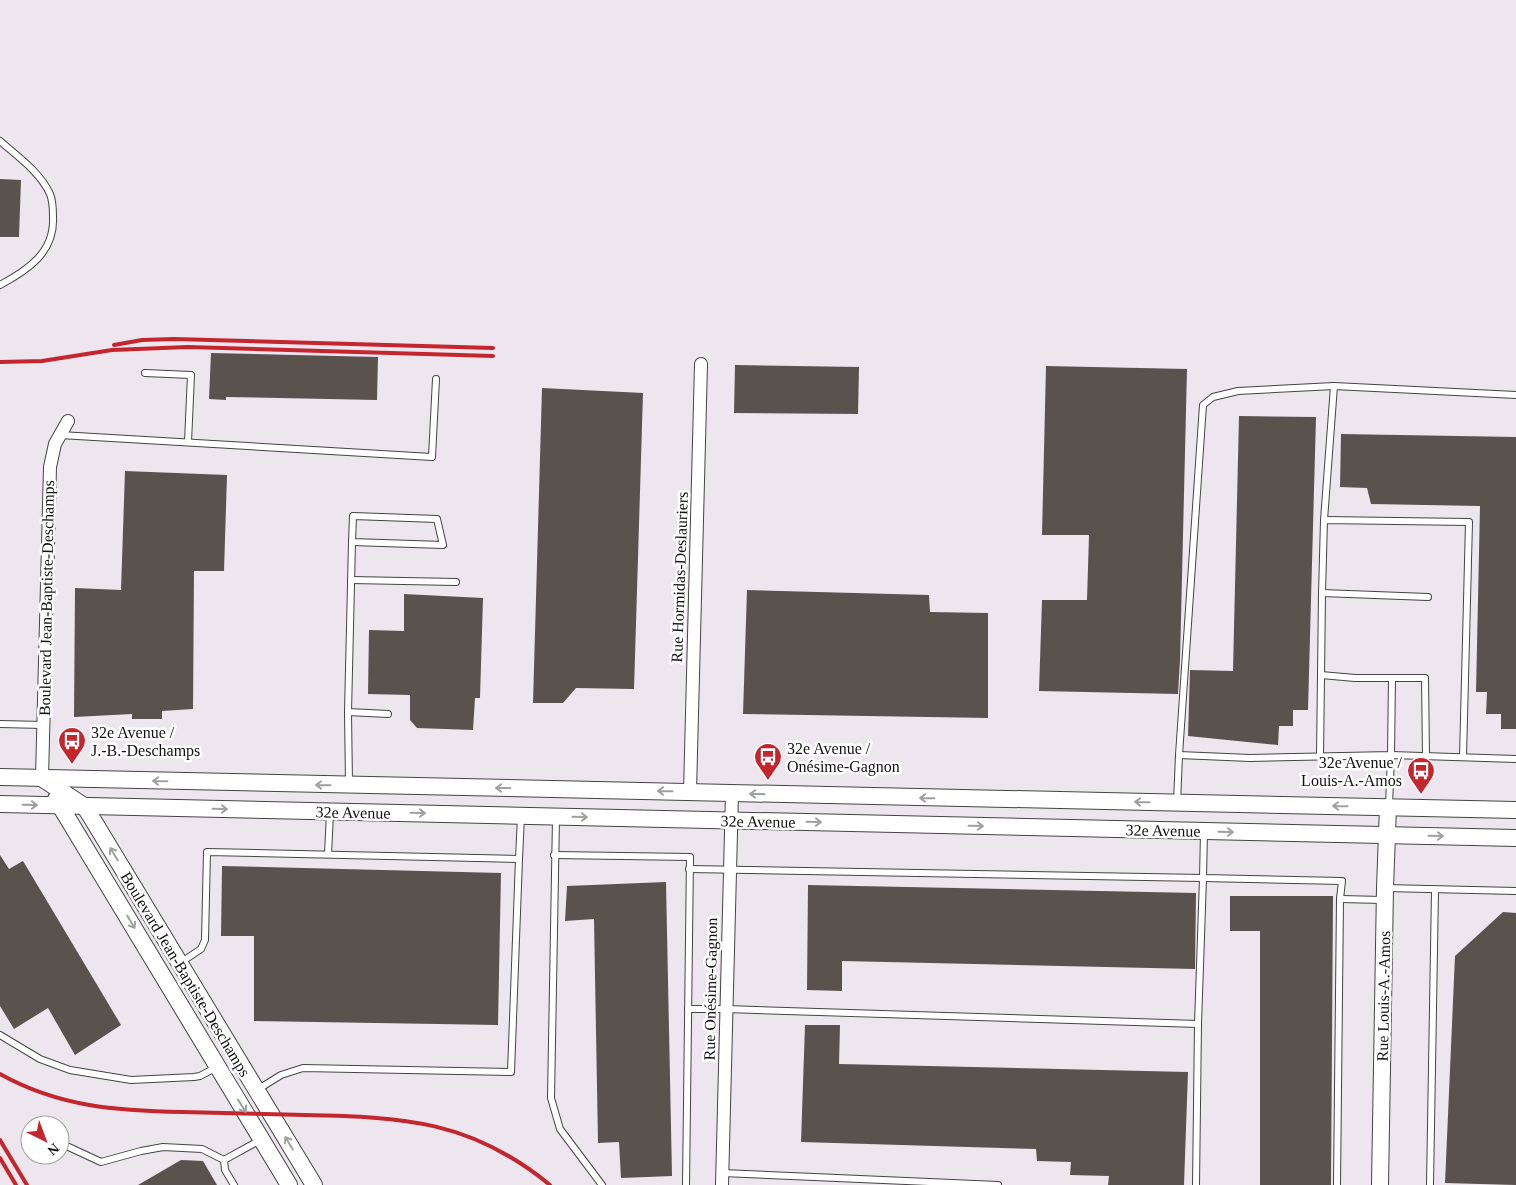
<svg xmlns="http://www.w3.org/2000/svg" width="1516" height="1185" font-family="'Times New Roman',serif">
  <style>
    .industrial { fill: #eee6ef; fill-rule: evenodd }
    .building { fill: #5a524d }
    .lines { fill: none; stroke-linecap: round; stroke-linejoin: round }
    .service-casing { stroke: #444; stroke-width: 8 }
    .minor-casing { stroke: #444; stroke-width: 14 }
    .tertiary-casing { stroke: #444; stroke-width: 18 }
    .service { stroke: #fff; stroke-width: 6 }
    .minor { stroke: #fff; stroke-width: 12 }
    .tertiary { stroke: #fff; stroke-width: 16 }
    .rail { stroke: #c4262e; stroke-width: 4 }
    .oneway { stroke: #a0a0a0 }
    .labels { text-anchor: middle; stroke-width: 5; stroke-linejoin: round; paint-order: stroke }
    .street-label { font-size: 16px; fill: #111; stroke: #fff }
    .poi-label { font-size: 16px; fill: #111; stroke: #fff; text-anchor: start }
  </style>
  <rect width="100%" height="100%" fill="#fffdf5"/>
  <path class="industrial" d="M 0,0 L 1516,0 L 1516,1185 L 0,1185 ZM 30,1125 L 60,1125 L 60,1155 L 30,1155 Z"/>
  <g class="building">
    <polygon points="0,179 21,180 19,237 0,237"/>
    <polygon points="211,353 378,357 377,400 226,397 226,400 209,399"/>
    <polygon points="735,365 859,367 858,414 734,413"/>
    <polygon points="1046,366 1187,369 1180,660 1178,694 1039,691 1042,600 1087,600 1089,535 1042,535"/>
    <polygon points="542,388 643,393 634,689 576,688 563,703 533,703"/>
    <polygon points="1239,416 1316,417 1308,710 1293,710 1293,726 1279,726 1278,745 1188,736 1190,670 1233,671"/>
    <polygon points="1341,434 1516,437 1516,729 1501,729 1501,714 1486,714 1487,692 1476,692 1480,506 1371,504 1367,488 1340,487"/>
    <polygon points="125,471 227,475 224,571 194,571 193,709 162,711 162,719 132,719 132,714 74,717 75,588 121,590"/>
    <polygon points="747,590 929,595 930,612 988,613 988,718 743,714"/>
    <polygon points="404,594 483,598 480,698 475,698 473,730 417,728 410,720 410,695 368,694 369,630 404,631"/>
    <polygon points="0,855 9,869 23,861 121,1025 75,1055 48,1008 14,1029 0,1006"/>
    <polygon points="222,866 501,873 498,1025 254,1021 254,936 221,936"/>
    <polygon points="666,882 672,1176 621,1178 619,1142 598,1143 594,919 565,921 567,886"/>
    <polygon points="808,885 1196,893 1195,969 842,961 842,991 807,990"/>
    <polygon points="1230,896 1333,896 1331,1185 1260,1185 1260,931 1230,931"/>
    <polygon points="1503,912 1516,913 1516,1185 1445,1183 1455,956"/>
    <polygon points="805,1025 840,1025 839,1064 1188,1072 1184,1185 1108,1185 1109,1176 1070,1175 1071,1162 1037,1161 1036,1149 801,1142"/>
    <polygon points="181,1160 203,1161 217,1185 138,1185"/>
  </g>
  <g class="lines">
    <defs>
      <g id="service">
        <path d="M 0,141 C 17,156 40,172 50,194 C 53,201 53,209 53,217 C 55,252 28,270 0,285"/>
        <polyline points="145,373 191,375 188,442"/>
        <polyline points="60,435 432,457 436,379"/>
        <polygon points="353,516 437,519 443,545 352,542"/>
        <polyline points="1324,520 1334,386 1516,395"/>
        <polyline points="351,580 456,582"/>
        <polyline points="1322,593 1324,520 1469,522 1463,757"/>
        <polyline points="1321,675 1355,678 1392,678"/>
        <polyline points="348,712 388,714"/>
        <polyline points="0,724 43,725"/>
        <polyline points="1179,755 1203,405 1213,397 1238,391 1334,386"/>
        <polyline points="1320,757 1322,593 1428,597"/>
        <polyline points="349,784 348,712 352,542"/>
        <polyline points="1177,803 1179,755 1250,758 1391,755 1392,678 1425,678 1426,756"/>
        <polyline points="1389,806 1391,755 1516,759"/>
        <polyline points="556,818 551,1098 560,1129 602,1185"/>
        <polyline points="1204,832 1203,878 1342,881 1340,899 1337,1185"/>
        <polyline points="328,854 330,813"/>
        <polyline points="554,855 690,857 686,1185"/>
        <polyline points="1385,888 1516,891"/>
        <polyline points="1340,899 1383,900"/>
        <polyline points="180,963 201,949 205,940 207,852 519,859 521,816"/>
        <polyline points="688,1009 726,1009 1198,1024 1203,878 689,869"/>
        <polyline points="0,1035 40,1059 70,1070 131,1080 194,1077 200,1076 217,1067"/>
        <polyline points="257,1090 281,1075 303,1068 511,1072 519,859"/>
        <polyline points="60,1143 101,1162 141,1151 163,1147 202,1149 224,1160"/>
        <polyline points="722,1173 998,1185"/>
        <polyline points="234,1185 225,1170 224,1160 262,1139"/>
        <polyline points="1196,1185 1198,1024"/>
        <polyline points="1430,1185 1435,890"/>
      </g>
      <g id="minor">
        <polyline points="42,778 50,467 55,444 68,421"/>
        <polyline points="690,792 701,364"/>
        <polyline points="722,1185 732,793"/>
      </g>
      <g id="tertiary">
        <polyline points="0,777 1516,810"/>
        <polyline points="43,779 84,806 93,820 314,1185"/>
        <polyline points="56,799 289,1185"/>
        <polyline points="0,804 1516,838"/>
        <polyline points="1380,1185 1385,888 1388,807"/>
      </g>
    </defs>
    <use href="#service" class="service-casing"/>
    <use href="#minor" class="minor-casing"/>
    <use href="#tertiary" class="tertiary-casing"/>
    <use href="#service" class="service"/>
    <use href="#minor" class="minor"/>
    <use href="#tertiary" class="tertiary"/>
    <g class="rail">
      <polyline points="114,345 142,340 174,339 493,348"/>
      <polyline points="0,362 42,361 112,350 188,347 493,356"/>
      <path d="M 0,1074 C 59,1107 118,1111 183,1112 C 224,1113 264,1114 305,1115 C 403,1117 471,1120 550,1185"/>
      <polyline points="0,1140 27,1185"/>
      <polyline points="0,1158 16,1185"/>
    </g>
  </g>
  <defs><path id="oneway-shaft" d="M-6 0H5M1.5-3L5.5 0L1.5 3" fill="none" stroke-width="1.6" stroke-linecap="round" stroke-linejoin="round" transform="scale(1.25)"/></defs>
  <g class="oneway">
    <use href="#oneway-shaft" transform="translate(160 781) rotate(-179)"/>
    <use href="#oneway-shaft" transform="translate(323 785) rotate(-179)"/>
    <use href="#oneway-shaft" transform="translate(503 788) rotate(-179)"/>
    <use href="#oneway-shaft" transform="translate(665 791) rotate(-179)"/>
    <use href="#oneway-shaft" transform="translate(757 794) rotate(-179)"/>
    <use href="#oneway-shaft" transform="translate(927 798) rotate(-179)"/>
    <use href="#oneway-shaft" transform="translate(1142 802) rotate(-179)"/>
    <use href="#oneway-shaft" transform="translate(30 805) rotate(1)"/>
    <use href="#oneway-shaft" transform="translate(1340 806) rotate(-179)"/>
    <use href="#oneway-shaft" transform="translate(220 809) rotate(1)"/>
    <use href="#oneway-shaft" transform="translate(418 813) rotate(1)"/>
    <use href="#oneway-shaft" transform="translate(580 817) rotate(1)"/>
    <use href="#oneway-shaft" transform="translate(814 822) rotate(1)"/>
    <use href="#oneway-shaft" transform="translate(976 826) rotate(1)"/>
    <use href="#oneway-shaft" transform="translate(1226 832) rotate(1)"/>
    <use href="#oneway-shaft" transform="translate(1436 836) rotate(1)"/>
    <use href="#oneway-shaft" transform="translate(114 854) rotate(-121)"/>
    <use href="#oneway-shaft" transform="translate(131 922) rotate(59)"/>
    <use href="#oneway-shaft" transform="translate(242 1106) rotate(58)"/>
    <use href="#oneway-shaft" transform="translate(289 1143) rotate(-121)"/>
  </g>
  <defs>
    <symbol id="bus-pin" viewBox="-11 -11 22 30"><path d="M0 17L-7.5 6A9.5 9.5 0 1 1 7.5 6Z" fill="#c4262e" stroke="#fff"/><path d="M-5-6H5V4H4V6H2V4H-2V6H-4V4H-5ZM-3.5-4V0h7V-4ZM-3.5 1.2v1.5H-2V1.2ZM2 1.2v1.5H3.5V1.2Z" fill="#fff"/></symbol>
  </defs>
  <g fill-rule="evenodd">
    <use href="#bus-pin" x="56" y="725" width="32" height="43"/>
    <use href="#bus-pin" x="752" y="741" width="32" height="43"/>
    <use href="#bus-pin" x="1405" y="755" width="32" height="43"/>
  </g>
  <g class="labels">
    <g class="street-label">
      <text transform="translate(679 577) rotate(-88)" y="6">Rue Hormidas-Deslauriers</text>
      <text transform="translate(46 598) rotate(-89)" y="6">Boulevard Jean-Baptiste-Deschamps</text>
      <text transform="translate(353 812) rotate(1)" y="6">32e Avenue</text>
      <text transform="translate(758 821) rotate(1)" y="6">32e Avenue</text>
      <text transform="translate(1163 830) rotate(1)" y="6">32e Avenue</text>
      <text transform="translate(186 974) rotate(59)" y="6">Boulevard Jean-Baptiste-Deschamps</text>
      <text transform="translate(710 989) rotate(-89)" y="6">Rue Onésime-Gagnon</text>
      <text transform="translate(1383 996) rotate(-89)" y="6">Rue Louis-A.-Amos</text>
    </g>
    <g class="poi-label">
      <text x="91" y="738">32e Avenue /<tspan x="91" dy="18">J.-B.-Deschamps</tspan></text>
      <text x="787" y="754">32e Avenue /<tspan x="787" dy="18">Onésime-Gagnon</tspan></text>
      <text x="1402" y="768" text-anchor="end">32e Avenue /<tspan x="1402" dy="18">Louis-A.-Amos</tspan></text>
    </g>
  </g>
  <g transform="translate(45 1140) rotate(138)"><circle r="24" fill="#ffffff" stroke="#a0a0a0"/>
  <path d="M0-4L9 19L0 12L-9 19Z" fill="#c4262e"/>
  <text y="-8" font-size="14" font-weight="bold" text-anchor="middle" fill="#111111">N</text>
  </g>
</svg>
